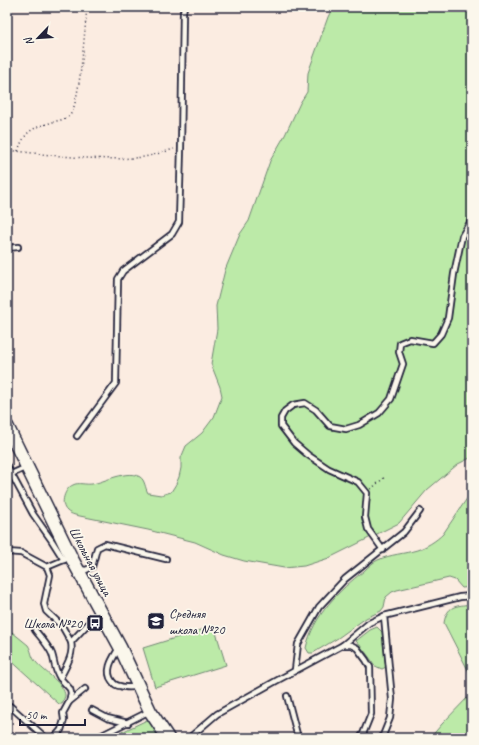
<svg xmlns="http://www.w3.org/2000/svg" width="479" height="745" font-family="Caveat,sans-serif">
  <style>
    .green { fill: #bceaa8; stroke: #6f8672 }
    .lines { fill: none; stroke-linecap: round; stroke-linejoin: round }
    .service-casing { stroke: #22223b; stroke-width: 8 }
    .secondary-casing { stroke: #22223b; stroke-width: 15 }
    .path { stroke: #22223b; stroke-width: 1.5; stroke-dasharray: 1 3; stroke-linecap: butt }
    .service { stroke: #fbf7ec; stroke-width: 4.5 }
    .secondary { stroke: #fbf7ec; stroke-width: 12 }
    .labels { text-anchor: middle; stroke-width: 3.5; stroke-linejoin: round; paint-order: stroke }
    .street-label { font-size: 14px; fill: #22223b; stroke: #fbf7ec }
    .poi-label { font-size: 14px; fill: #22223b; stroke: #fbf7ec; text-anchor: start }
  </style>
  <rect width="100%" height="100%" fill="#fbece1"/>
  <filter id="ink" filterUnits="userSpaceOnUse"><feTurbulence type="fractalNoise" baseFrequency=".025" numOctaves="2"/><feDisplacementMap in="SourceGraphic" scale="8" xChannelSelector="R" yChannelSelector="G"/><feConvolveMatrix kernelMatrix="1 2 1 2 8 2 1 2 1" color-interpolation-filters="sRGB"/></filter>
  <g filter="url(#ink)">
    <g class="green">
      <path d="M 333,7 L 472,7 L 472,457 L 458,464 L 427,490 L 399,523 L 329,558 L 304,566 L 284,568 L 244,561 L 224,555 L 195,542 L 148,530 L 75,515 C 72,514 69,513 67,511 C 59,504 65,488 73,485 C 78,482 86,485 92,484 C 104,482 128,469 140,477 C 145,480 145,488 148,493 L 161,495 L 171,492 L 176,484 L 179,477 L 181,468 L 181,458 L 186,446 L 202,433 L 214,417 L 222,396 L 220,387 L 211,364 L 217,329 L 216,306 L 225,270 L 240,234 L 249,221 L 270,161 L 285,135 L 300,103 L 307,92 L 308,73 L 328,17 Z"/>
      <path d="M 472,491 L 472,587 L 462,588 L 455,580 L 449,578 L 397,590 L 392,592 L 386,597 L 384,607 L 381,611 L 366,618 L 338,638 L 313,653 L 309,653 L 306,648 C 313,616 339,590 364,571 C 368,567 373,562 378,560 C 391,554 404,554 417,550 C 426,547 436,541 443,534 Z"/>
      <path d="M 472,604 L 472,683 L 469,672 L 444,623 C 447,605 456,606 472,604 Z"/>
      <polygon points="214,626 226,665 155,687 143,648"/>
      <path d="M 377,627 L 382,632 L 386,667 L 382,669 L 375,666 C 369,656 363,649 356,641 L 370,630 Z"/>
      <path d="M 7,628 L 28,645 C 32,651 31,657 36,662 C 44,672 65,684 65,696 L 62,704 L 59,704 L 7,657 Z"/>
      <polygon points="472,691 472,738 430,738 442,724 470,695"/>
      <polygon points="149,719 164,738 109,738 147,720"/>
    </g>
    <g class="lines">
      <defs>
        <g id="service">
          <polyline points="7,248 18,247"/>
          <polyline points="77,436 116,383 118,279 123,271 172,234 179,222 181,148 183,12 184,7"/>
          <polyline points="7,466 33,514 52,541 64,560"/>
          <polyline points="7,476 27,467"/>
          <polyline points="383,550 368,529 365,517 367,493 358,482 329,469 308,455 294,443 281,426 281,418 285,411 293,405 305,403 316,410 330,426 346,429 359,425 379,413 391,399 403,364 399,352 400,343 410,339 433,343 441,334 448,318 454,274 462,236 472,219"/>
          <polyline points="7,552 21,553 47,567 66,559"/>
          <polyline points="47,567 50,575 44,604 46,611 62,626 71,642"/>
          <polyline points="79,569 86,570 92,567 97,548 105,544 166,559"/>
          <path d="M 35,630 C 41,638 48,645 52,654 C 55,663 54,669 60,678"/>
          <polyline points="343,645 351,645 357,648 366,660 370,667 371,714 363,734 360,738"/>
          <path d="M 119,648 C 113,658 104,670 112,681 C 114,684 117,686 120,686 C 125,688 132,687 137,687"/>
          <polyline points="295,670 298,644 319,607 345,579 404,532 420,511"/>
          <polyline points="287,696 298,738"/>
          <polyline points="69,702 85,689"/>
          <polyline points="7,710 10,706 46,738"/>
          <polyline points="92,710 107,718 128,723"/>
          <path d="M 54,738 L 61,730 L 64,720 L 63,713 L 69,702 L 71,693 L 70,689 L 60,678 C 66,666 74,655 71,642 L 100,611"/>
          <polyline points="96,738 150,711"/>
          <polyline points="189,738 217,714 276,681 343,645 369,623 384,616 460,597 472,596"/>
          <polyline points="382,738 390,718 392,699 384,616"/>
        </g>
        <polyline id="secondary" points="7,426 71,557 120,647 150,711 168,738"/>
      </defs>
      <use href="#service" class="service-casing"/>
      <use href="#secondary" class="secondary-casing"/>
      <g class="path">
        <path d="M 7,150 C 50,155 102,162 144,157 C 154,155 164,152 174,149"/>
        <path d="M 18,151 C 26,128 34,128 56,121 C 61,120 66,119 70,115 C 80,104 85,26 87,7"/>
        <polyline points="371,489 386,476"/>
        <polyline points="260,738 261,735"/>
      </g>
      <use href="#service" class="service"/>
      <use href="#secondary" class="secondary"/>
    </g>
  </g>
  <defs>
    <symbol id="school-square" viewBox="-11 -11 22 22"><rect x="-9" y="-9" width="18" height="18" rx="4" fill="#22223b" stroke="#fbf7ec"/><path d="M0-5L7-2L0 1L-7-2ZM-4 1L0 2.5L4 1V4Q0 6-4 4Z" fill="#fff"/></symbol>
    <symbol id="bus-square" viewBox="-11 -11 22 22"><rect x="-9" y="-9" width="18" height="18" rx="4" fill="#22223b" stroke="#fbf7ec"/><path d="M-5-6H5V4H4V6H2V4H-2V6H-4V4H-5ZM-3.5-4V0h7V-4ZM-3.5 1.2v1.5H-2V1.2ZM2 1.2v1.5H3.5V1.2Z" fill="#fff"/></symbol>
  </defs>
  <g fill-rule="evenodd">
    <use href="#school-square" x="146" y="611" width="20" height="20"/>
    <use href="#bus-square" x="85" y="613" width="20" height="20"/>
  </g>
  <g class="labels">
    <g class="street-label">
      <text transform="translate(91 561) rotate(62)" y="5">Школьная улица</text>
    </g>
    <g class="poi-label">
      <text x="169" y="618">Средняя<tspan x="169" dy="16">школа №20</tspan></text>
      <text x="82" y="628" text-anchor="end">Школа №20</text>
    </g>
  </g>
  <rect width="479" height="745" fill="none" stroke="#fbf7ec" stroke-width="24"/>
  <rect x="12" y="12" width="455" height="721" fill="none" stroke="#22223b" stroke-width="1.5" filter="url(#ink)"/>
  <g transform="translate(38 38) rotate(245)" stroke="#fbf7ec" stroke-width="3" paint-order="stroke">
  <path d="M0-3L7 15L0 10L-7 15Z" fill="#22223b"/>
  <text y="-6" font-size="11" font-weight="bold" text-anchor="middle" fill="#22223b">N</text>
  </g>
  <path d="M20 719v6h65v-6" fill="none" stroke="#22223b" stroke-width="2"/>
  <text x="26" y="719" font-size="12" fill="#22223b" stroke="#fbf7ec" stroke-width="3" paint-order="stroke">50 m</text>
</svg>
